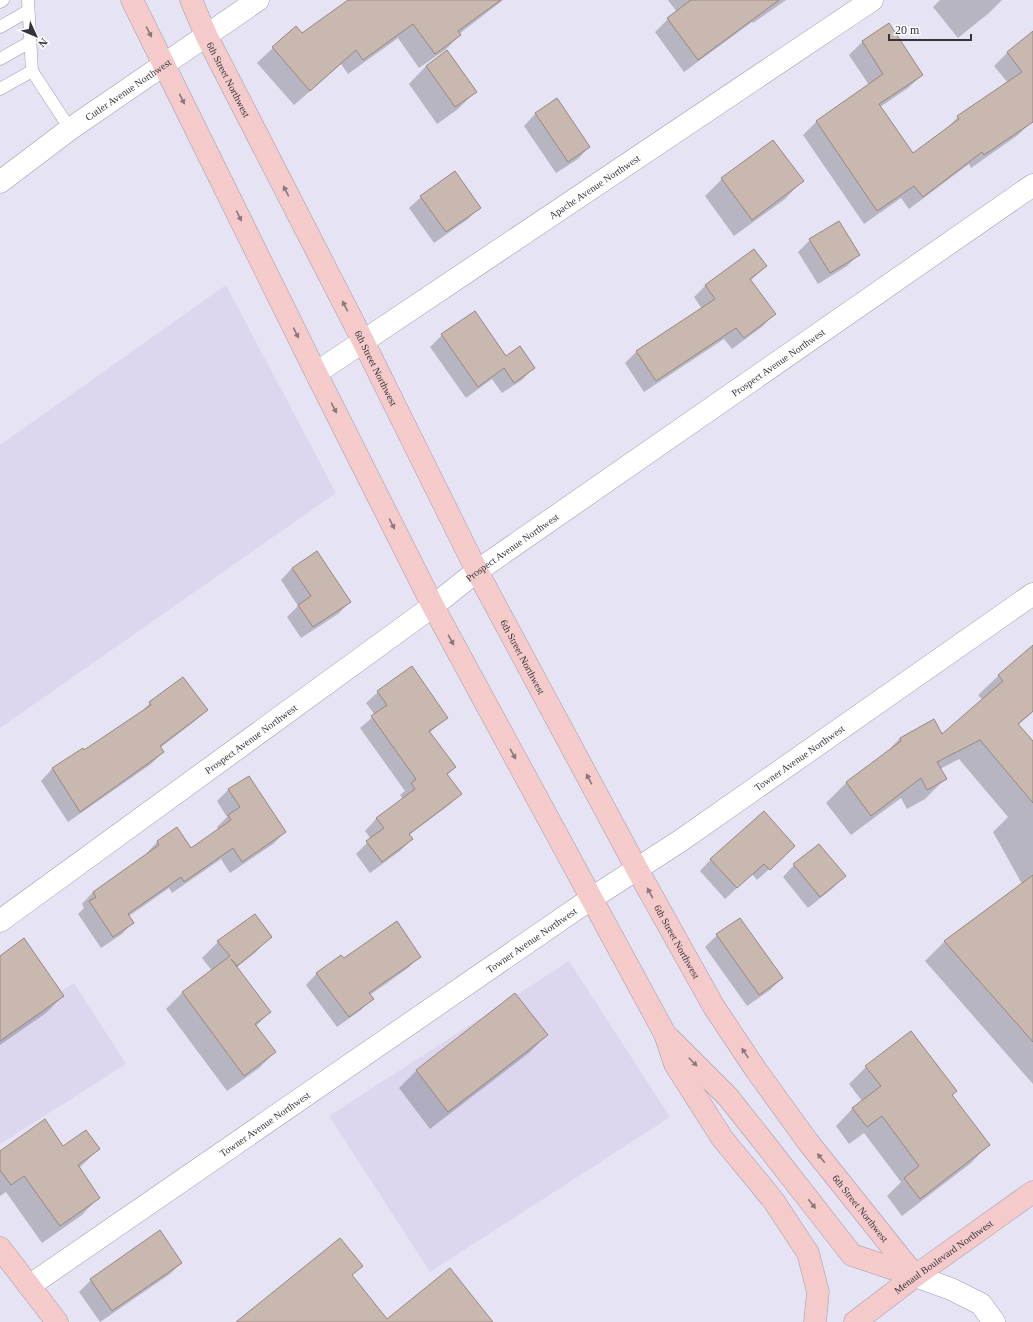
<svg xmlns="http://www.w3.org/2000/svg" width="1033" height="1322" font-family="'Times New Roman',serif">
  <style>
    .built { fill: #dcd7ef }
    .shadow { fill: #0003 }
    .building { fill: #c9b8af; stroke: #97877e }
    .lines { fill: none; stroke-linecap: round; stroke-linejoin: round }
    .lane-casing { stroke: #9f9cab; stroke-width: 13 }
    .street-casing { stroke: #9f9cab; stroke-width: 23 }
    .secondary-casing { stroke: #9f9cab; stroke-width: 23 }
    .lane { stroke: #fff; stroke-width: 12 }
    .street { stroke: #fff; stroke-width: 22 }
    .secondary { stroke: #f4cbca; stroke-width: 22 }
    .oneway { fill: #8b777b }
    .labels { text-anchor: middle; stroke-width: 3; stroke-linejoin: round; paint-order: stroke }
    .street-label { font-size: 10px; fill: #35333a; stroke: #fff }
  </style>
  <rect width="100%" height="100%" fill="#e6e3f4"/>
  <g class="built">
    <polygon points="226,285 336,493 0,728 0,445"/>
    <polygon points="569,961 670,1117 430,1272 329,1116"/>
    <polygon points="74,983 126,1064 0,1144 0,1031"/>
  </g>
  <g class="shadow">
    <polygon points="350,0 503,0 459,34 460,35 445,50 419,68 398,38 348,74 341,64 294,105 257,63 295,27 302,34"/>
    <polygon points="668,0 786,0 753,23 752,22 684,72 655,32 668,19 677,12"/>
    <polygon points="940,0 1002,0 989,13 958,38 933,7"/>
    <polygon points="888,25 922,75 908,88 880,107 913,155 945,130 958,117 1008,83 994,66 1007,53 1033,33 1033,116 1031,122 1018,135 971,168 969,164 909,209 901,198 864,224 803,135 816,122 869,85 849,55 862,42"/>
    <polygon points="447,51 476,91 458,109 437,124 409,84 426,66"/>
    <polygon points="557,100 589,147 578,159 556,173 524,126 535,114"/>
    <polygon points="722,179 802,181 785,199 734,236 705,196"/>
    <polygon points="421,197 480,207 468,219 434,243 409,208"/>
    <polygon points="810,240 858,255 847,266 818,284 798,252"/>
    <polygon points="754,250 766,266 750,281 774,314 763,326 732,349 724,339 644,392 625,363 636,352 702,309 694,297 705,286"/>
    <polygon points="475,312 506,357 533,368 522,380 502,393 492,379 466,398 430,347 442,335"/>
    <polygon points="292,568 350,602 338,614 301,638 287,617 298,606 281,580"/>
    <polygon points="1026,653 1033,661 1033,712 1018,725 1033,743 1033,1084 925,961 945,941 1022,884 993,832 1008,817 959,759 940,769 945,779 925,799 907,809 901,798 851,835 826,803 846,783 884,755 900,738 934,721 942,736 983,700 978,695 998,676"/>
    <polygon points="378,692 447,718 429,733 455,767 447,775 461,794 449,805 409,835 412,839 400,851 370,873 356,854 371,839 365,831 376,819 403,799 400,795 405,791 360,728 375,715 366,703"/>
    <polygon points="150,703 207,710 195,721 160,748 163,752 151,764 68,822 41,781 52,769 83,749 84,752 139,714"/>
    <polygon points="229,789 285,832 273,844 230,873 221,859 172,893 169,888 129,916 133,922 122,934 101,948 78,914 84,908 82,904 93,892 146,855 146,854 157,842 177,829 190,849 219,830 217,827 227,817 217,801"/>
    <polygon points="782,858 757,880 752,874 725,899 700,871 711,859"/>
    <polygon points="794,865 844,876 833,888 808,908 783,877"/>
    <polygon points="717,935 782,978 770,990 747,1006 705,947"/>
    <polygon points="271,936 255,953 237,967 270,1012 256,1026 275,1052 259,1068 227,1091 166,1009 182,993 212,971 202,958 218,942"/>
    <polygon points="420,956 408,968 370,995 372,998 361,1010 337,1027 306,985 317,973 344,959"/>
    <polygon points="0,957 63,996 46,1013 0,1045"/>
    <polygon points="515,995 547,1035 529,1053 430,1129 399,1088 416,1071"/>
    <polygon points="866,1067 951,1095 988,1145 971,1163 902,1216 887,1196 901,1182 864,1133 849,1144 836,1126 853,1108 862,1101 849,1084"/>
    <polygon points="63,1148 99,1149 79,1168 99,1197 82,1215 42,1243 6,1192 0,1196 0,1152"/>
    <polygon points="160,1232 181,1263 170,1274 100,1322 79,1292 91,1280"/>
  </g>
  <g class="building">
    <polygon points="348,0 501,0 458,31 461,35 435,54 413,24 363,60 356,50 310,91 272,47 296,26 302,33"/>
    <polygon points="691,0 779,0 698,60 667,18"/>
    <polygon points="889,23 923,75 879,104 913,153 959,119 957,116 1022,72 1007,52 1033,31 1033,122 984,155 982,152 923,197 914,186 877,211 816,121 883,74 862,41"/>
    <polygon points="447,50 477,92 455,107 426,66"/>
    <polygon points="557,98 590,147 568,162 535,113"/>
    <polygon points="773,140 804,181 752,220 721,178"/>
    <polygon points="455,171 481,208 446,232 420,196"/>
    <polygon points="839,221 860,255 830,273 809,239"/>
    <polygon points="754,249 767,266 750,279 776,314 744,338 736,328 656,381 636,351 715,299 705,285"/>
    <polygon points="475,311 506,356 520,346 535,368 514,383 504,368 478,387 441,334"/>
    <polygon points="317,551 351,602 313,627 298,605 311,596 292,568"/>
    <polygon points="1033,645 1033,711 1018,724 1033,741 1033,803 980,740 937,762 947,779 927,790 921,778 871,816 846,782 901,741 900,738 934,719 942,734 1003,681 998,675"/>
    <polygon points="412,666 448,718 429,731 456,767 447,774 462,794 409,834 413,839 382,862 366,841 384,828 376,818 415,789 411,783 416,779 371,716 387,705 377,691"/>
    <polygon points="183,677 208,710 160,746 164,752 80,812 52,768 83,748 84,750 151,705 149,702"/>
    <polygon points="249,776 286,832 242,862 233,848 184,882 181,877 128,914 134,923 113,937 89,901 96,897 93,892 159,845 157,841 177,827 191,848 231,820 228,815 240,807 228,789"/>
    <polygon points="764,811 795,846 770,870 764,864 737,888 710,859"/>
    <polygon points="819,844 846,876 820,897 793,864"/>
    <polygon points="1033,875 1033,1042 944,941"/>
    <polygon points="255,914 272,937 237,966 231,959 271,1012 255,1024 276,1052 244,1076 182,992 230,956 217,941"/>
    <polygon points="740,918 783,978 759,995 716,934"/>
    <polygon points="397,921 421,957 369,993 374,999 349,1017 316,973 341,955 344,958"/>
    <polygon points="24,938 64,996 0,1041 0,956"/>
    <polygon points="515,993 548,1035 448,1112 416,1070"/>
    <polygon points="911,1031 957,1091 952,1095 990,1145 920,1199 904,1178 919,1166 882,1116 867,1127 852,1108 881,1086 865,1066"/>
    <polygon points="45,1119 63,1146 86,1130 100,1149 78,1165 100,1198 60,1226 24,1176 11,1185 0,1170 0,1151"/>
    <polygon points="160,1230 182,1263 112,1311 90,1279"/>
    <polygon points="340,1238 363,1266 352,1275 387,1319 450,1268 493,1322 236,1322"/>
  </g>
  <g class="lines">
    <defs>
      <g id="lane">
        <polyline points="28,0 32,71"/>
        <polyline points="0,2 3,0"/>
        <polyline points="0,27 28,11"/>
        <polyline points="0,59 30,42"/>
        <polyline points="0,89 32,71 70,129"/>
      </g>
      <g id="street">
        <path id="s1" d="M 0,182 L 70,129 L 258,0"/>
        <path id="s2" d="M 316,373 L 872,0"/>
        <path id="s3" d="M 0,921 L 433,606 L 477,571 L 1033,185"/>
        <polyline points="915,1276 951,1289 981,1304 994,1322"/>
        <path id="s4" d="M 29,1286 L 592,898 L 680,841 L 1033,594"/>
      </g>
      <g id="secondary">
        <polyline points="132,0 316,373 433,606 665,1034 675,1064 722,1138 773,1200 808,1253 818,1292 815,1322"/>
        <path id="s5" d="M 191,0 L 206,35 L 363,341 L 477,571 L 637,869 L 714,1007 L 756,1070 L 808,1142 L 915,1276"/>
        <polyline points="669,1038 728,1097 759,1136 852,1255 915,1276"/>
        <polyline points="0,1248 57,1322"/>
        <path id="s6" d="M 855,1322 L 915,1276 L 1033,1192"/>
      </g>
    </defs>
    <use href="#lane" class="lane-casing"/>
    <use href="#street" class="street-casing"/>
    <use href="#secondary" class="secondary-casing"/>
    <use href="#lane" class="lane"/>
    <use href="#street" class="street"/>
    <use href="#secondary" class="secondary"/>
  </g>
  <defs><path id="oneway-solid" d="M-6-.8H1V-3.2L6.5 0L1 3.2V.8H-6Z"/></defs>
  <g class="oneway">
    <use href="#oneway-solid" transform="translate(149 32) rotate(63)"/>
    <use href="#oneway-solid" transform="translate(182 99) rotate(64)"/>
    <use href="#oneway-solid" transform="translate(286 191) rotate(-117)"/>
    <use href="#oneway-solid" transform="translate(239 216) rotate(64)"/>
    <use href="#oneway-solid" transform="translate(345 306) rotate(-117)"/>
    <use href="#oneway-solid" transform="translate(296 333) rotate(64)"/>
    <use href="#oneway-solid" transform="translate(334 408) rotate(63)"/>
    <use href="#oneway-solid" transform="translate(392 524) rotate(63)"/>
    <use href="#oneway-solid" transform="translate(451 640) rotate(61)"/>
    <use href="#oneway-solid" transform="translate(513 754) rotate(61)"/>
    <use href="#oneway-solid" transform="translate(589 779) rotate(-118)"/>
    <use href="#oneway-solid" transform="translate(650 893) rotate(-119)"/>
    <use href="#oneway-solid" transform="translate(745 1053) rotate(-124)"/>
    <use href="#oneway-solid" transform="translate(693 1062) rotate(45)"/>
    <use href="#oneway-solid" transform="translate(821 1158) rotate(-129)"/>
    <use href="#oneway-solid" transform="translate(812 1204) rotate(52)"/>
  </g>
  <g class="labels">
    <g class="street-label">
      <text dy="4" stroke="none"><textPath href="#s5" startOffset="88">6th Street Northwest</textPath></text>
      <text dy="4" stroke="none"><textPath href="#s1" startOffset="158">Cutler Avenue Northwest</textPath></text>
      <text dy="4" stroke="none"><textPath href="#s2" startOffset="335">Apache Avenue Northwest</textPath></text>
      <text dy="4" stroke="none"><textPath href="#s3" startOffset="958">Prospect Avenue Northwest</textPath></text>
      <text dy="4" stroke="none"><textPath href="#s5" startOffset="412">6th Street Northwest</textPath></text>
      <text dy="4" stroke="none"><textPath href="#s3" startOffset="634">Prospect Avenue Northwest</textPath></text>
      <text dy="4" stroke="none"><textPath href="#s5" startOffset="736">6th Street Northwest</textPath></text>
      <text dy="4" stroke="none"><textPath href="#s3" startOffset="310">Prospect Avenue Northwest</textPath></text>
      <text dy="4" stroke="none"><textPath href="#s4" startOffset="934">Towner Avenue Northwest</textPath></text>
      <text dy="4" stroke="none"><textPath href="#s4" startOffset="610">Towner Avenue Northwest</textPath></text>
      <text dy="4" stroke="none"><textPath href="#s5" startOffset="1060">6th Street Northwest</textPath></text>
      <text dy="4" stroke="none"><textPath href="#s4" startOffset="286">Towner Avenue Northwest</textPath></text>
      <text dy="4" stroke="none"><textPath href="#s5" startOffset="1384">6th Street Northwest</textPath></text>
      <text dy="4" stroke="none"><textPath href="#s6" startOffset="110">Menaul Boulevard Northwest</textPath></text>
    </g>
  </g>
  <g transform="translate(36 36) rotate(134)" stroke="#ffffff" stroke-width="3" paint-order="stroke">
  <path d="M0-3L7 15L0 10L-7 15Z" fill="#35333a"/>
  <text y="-6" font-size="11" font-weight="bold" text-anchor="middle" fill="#35333a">N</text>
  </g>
  <path d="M889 34v6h82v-6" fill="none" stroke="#35333a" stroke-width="2"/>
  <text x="895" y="34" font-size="12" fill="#35333a" stroke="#ffffff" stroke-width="3" paint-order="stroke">20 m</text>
</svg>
